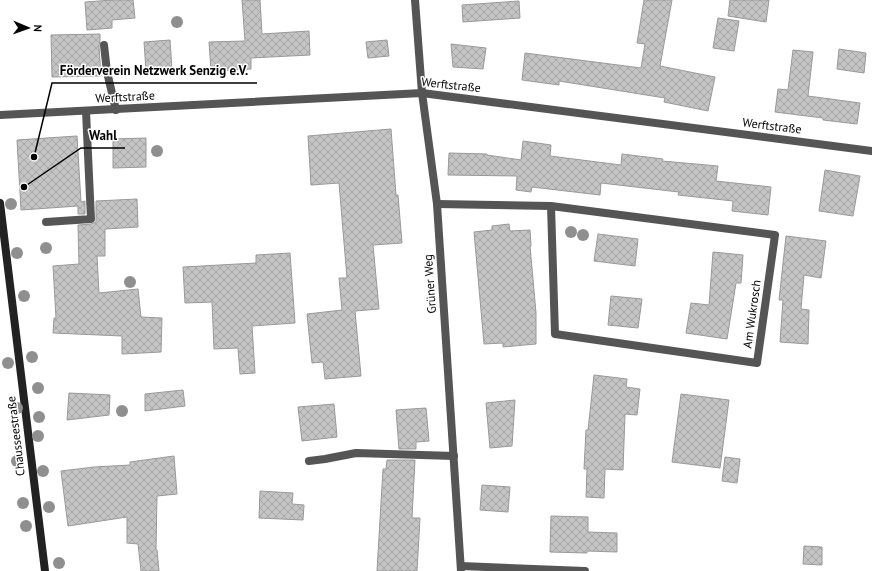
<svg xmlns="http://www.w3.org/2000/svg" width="872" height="571" font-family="'PT Sans',sans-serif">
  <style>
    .building { fill: url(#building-cross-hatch); stroke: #999 }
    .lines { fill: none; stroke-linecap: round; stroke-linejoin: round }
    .lane { stroke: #555; stroke-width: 8 }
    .street { stroke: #555; stroke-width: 8 }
    .secondary { stroke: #222; stroke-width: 8 }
    .tree { fill: #8f8f8f }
    .labels { text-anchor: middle; stroke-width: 3; stroke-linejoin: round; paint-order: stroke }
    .street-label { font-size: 12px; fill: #000; stroke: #fff }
    .leader { fill: none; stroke: #000; stroke-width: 1.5 }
    .callout-dot { fill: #000; stroke: #fff; stroke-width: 1.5 }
    .callout-label { font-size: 13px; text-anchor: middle; font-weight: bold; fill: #000; stroke: #fff; stroke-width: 3; stroke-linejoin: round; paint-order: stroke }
  </style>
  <defs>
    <pattern id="building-cross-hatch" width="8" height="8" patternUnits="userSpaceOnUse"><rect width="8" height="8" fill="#c4c4c4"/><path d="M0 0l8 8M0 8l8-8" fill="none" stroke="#a7a7a7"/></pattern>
  </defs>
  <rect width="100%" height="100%" fill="#fff"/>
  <g class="building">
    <polygon points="113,0 133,0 135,18 112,20 112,28 87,30 85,2"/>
    <polygon points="242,0 260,0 262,34 309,31 310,55 251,58 251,69 211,71 209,42 245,41"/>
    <polygon points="644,0 672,0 660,66 715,77 708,111 664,102 665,98 559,81 559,85 522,80 525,53 641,68 645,44 637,43"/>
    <polygon points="730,0 769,0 766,22 728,16"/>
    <polygon points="519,1 520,18 463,22 462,5"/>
    <polygon points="718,18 739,21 734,51 713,48"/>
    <polygon points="100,34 100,41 99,46 101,76 52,77 51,35"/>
    <polygon points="170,40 172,70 146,71 144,42"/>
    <polygon points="387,40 389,56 368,58 366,42"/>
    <polygon points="451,44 486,48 483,69 453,67"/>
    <polygon points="839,49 866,53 864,73 837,69"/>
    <polygon points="793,50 813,52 808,96 860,103 857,124 823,120 823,118 775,112 778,89 788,90"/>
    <polygon points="391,129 396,195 398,195 402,243 373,245 379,309 355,311 361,376 325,379 323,362 312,363 307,314 342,310 339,278 347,278 339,183 311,185 308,136"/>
    <polygon points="77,136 81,202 85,201 85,214 78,214 78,206 21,210 17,140"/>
    <polygon points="146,138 146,167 113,168 113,139"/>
    <polygon points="523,141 551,145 550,156 621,165 622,154 663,159 662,161 718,166 716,181 771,187 768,215 732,211 733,201 678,195 679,192 601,183 600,195 532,187 531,192 516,190 517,176 448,175 449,153 487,154 487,155 521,160"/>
    <polygon points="825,170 860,176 853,216 819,211"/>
    <polygon points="137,199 138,227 105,229 105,256 97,256 99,293 138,289 141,317 162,318 161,352 122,354 122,336 53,333 54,318 56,318 53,266 79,264 78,225 91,224 96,222 96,201"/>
    <polygon points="509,224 510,231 530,230 531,246 530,246 536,313 536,344 503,347 503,343 484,344 474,232 492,230 492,226"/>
    <polygon points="598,234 638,239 635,266 594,261"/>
    <polygon points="786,236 826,241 821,278 804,275 801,309 809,310 808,344 780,342 783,300 779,300"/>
    <polygon points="713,252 743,255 741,283 736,283 727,339 686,333 691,303 709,305"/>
    <polygon points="290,253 295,323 252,326 255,373 240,374 238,348 214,349 212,302 185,303 183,267 256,263 256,255"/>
    <polygon points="611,296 642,299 638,328 608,325"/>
    <polygon points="594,375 627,379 626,387 640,389 637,415 625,414 623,470 605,469 604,498 586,497 587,469 584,469 586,430 588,430"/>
    <polygon points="183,390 185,406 145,411 145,394"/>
    <polygon points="69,393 110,395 109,415 67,420"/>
    <polygon points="681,394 729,400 720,468 672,462"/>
    <polygon points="515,400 512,446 490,448 486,403"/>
    <polygon points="334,404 337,437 302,441 298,407"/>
    <polygon points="426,408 429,441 416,442 416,449 399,449 396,410"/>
    <polygon points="174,456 177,494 157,496 156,550 157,550 159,571 141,571 138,544 127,543 127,517 68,526 61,471 94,467 130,465 130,462"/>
    <polygon points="725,457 740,459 737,483 722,481"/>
    <polygon points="387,460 415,460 412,518 420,518 417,571 377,571 383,469 386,469"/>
    <polygon points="482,485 510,487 508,512 480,510"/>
    <polygon points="260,491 293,493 292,504 304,505 303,520 259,518"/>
    <polygon points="551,516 588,517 588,532 617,533 617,552 587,551 587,553 550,552"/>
    <polygon points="804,546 822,547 822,565 803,564"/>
  </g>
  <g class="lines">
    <g class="lane">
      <polyline points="104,45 107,72 116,110"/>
      <polyline points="46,222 91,219 86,111"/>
      <polyline points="309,461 325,459 356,453 454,456"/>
    </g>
    <g class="street">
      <polyline points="415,0 422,93 437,204 461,571"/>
      <polyline points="0,115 422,93 872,151"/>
      <polyline points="437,204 551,206 555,334 757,363 775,235 551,206"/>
      <polyline points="461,566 585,571"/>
    </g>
    <polyline class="secondary" points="0,203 45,571"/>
  </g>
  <g class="tree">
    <circle cx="177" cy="22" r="6"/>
    <circle cx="157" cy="151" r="6"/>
    <circle cx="11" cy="204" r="6"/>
    <circle cx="571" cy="232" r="6"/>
    <circle cx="583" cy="235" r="6"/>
    <circle cx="46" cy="248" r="6"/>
    <circle cx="17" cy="253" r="6"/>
    <circle cx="130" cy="282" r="6"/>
    <circle cx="24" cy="296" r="6"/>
    <circle cx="32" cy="357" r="6"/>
    <circle cx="8" cy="363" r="6"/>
    <circle cx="38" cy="388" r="6"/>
    <circle cx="17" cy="408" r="6"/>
    <circle cx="122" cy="411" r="6"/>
    <circle cx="39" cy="417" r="6"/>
    <circle cx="38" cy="436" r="6"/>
    <circle cx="17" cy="461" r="6"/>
    <circle cx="43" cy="471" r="6"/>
    <circle cx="23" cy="503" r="6"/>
    <circle cx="49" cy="507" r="6"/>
    <circle cx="26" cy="526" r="6"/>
    <circle cx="59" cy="563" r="6"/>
  </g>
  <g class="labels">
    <g class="street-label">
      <text transform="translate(451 85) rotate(6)" y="4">Werftstraße</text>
      <text transform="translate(125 97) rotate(-3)" y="4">Werftstraße</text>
      <text transform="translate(772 126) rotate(7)" y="4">Werftstraße</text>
      <text transform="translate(430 284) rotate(-94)" y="4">Grüner Weg</text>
      <text transform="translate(752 314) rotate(-82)" y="4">Am Wukrosch</text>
      <text transform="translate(16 436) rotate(-97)" y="4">Chausseestraße</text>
    </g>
  </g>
  <path class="leader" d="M34 157L52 83H257M24 187L81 148H125"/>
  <g class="callout-dot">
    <circle cx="34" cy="157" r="4"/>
    <circle cx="24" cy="187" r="4"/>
  </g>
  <g class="callout-label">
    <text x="154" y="75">Förderverein Netzwerk Senzig e.V.</text>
    <text x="103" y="140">Wahl</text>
  </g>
  <g transform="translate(28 28) rotate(92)" stroke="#ffffff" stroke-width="3" paint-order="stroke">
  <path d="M0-3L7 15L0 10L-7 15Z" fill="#000000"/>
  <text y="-6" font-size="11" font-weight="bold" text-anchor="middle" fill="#000000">N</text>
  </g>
</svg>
